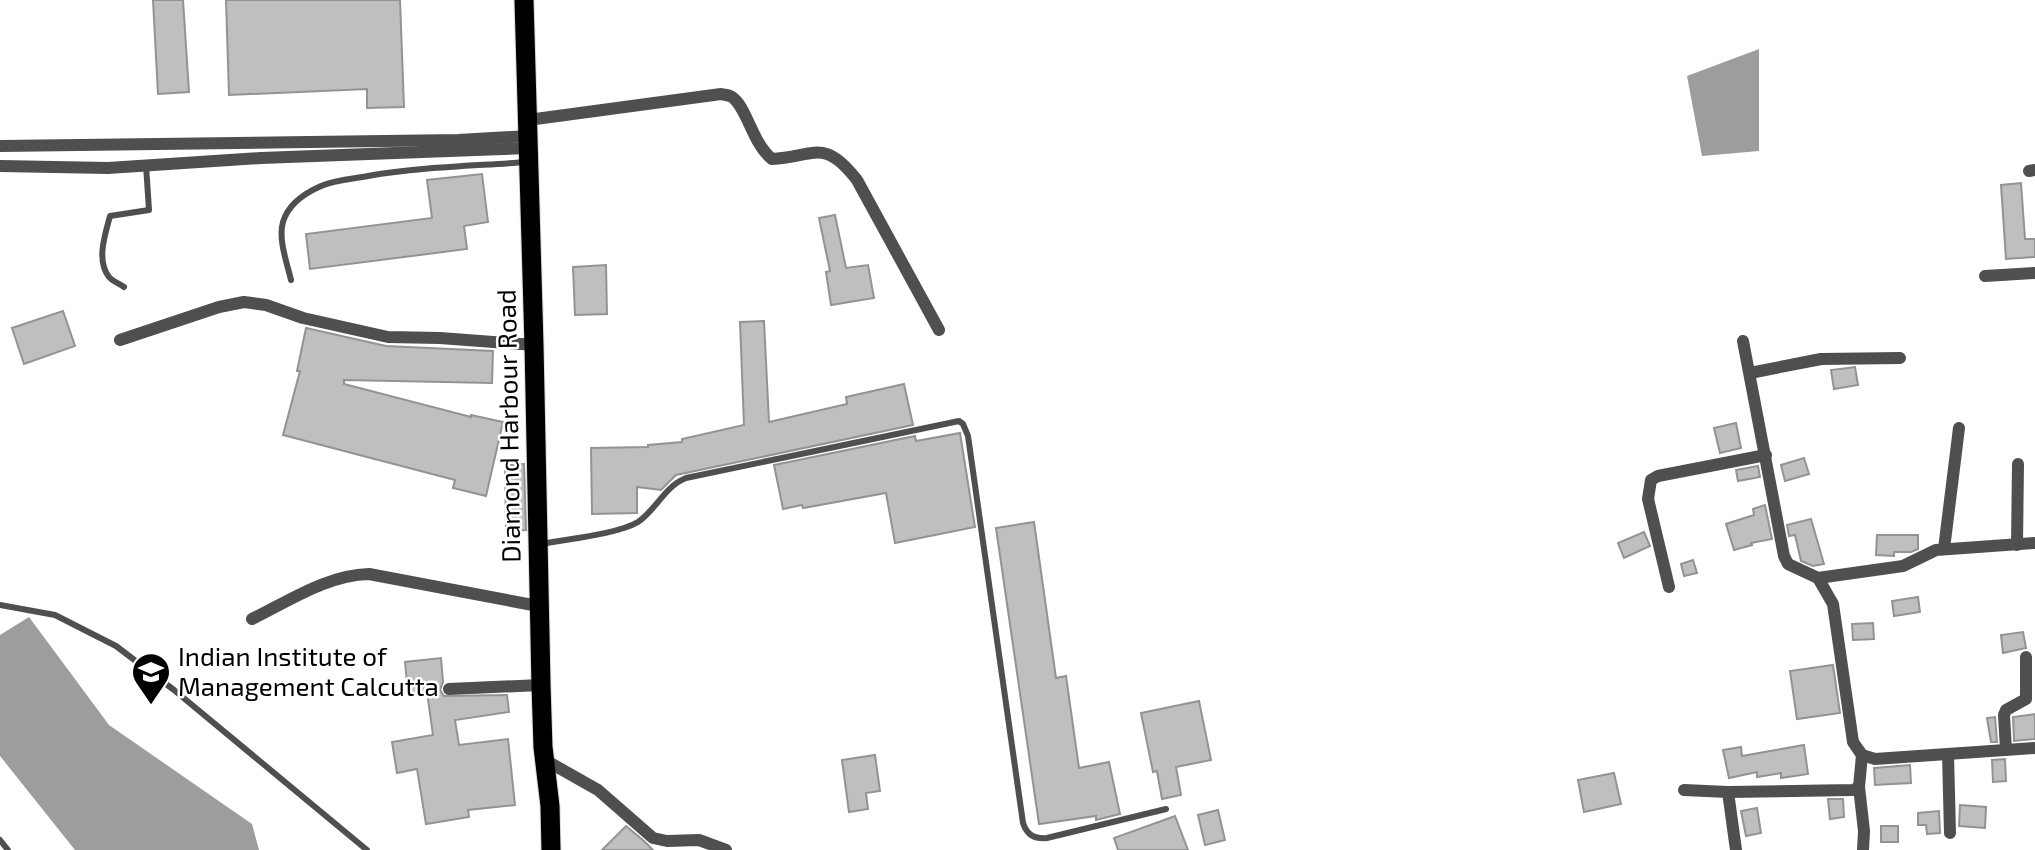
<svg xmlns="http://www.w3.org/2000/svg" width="2035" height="850" font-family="'Exo 2',sans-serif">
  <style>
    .water { fill: #9d9d9d }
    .building { fill: #bfbfbf; stroke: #939393; stroke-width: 2 }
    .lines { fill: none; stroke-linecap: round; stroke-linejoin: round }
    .trunk-casing { stroke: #dbdbdb; stroke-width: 21 }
    .service { stroke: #4f4f4f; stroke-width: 6 }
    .minor { stroke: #4f4f4f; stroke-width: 12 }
    .trunk { stroke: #000; stroke-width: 19 }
    .labels { text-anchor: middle; stroke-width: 5; stroke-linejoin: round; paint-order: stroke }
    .street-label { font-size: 26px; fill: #000; stroke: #fff }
    .poi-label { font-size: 26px; fill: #000; stroke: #fff; text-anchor: start }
  </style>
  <rect width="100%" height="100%" fill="#fff"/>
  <g class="water">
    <polygon points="1759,49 1759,151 1702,156 1687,76"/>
    <polygon points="29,617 109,725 252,824 259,850 75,850 0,756 0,635"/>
  </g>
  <g class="building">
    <polygon points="153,0 183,0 189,92 158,94"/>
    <polygon points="226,0 400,0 404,107 367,108 367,89 229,95"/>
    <polygon points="482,174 488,222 464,226 467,249 310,269 306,234 432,218 427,180"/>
    <polygon points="2021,183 2025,239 2035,239 2035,257 2006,259 2001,185"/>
    <polygon points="835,215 846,268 868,265 874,298 831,305 826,272 830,271 819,218"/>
    <polygon points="606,265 607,314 575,315 573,267"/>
    <polygon points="63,311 75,346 24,364 12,328"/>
    <polygon points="764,321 769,422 847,404 846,397 904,384 913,425 676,475 661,490 637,487 637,513 592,514 591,448 648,447 648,445 682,442 682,439 744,425 740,322"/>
    <polygon points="306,328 386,346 493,351 492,383 344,380 344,384 471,417 471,415 503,422 486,496 453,488 455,480 283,435 300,371 297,371"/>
    <polygon points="1855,367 1858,385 1834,389 1831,370"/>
    <polygon points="1736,423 1741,448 1720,453 1714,428"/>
    <polygon points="960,433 975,527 895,543 886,493 803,508 802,505 783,509 774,465 915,436 916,441"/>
    <polygon points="1804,458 1809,474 1785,481 1781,465"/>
    <polygon points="524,464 526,530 506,531 505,465"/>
    <polygon points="1758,466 1760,477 1738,481 1736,470"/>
    <polygon points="1765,505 1772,539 1751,543 1752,545 1734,550 1726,524 1754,515 1753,509"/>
    <polygon points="1811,519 1824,564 1813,566 1801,561 1795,535 1789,536 1787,525"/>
    <polygon points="1034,522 1056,678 1066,676 1079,768 1109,762 1120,814 1096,820 1096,816 1039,824 996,528"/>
    <polygon points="1644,532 1650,546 1624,558 1618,543"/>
    <polygon points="1877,535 1918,535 1918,549 1911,552 1894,552 1894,556 1876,555"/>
    <polygon points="1693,560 1697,573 1684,576 1681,564"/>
    <polygon points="1918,597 1920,612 1894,616 1892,601"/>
    <polygon points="1873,623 1874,639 1853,640 1852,624"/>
    <polygon points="2023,632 2026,648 2003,653 2001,635"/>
    <polygon points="441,658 443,682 440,690 444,696 507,695 509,712 455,720 459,745 508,739 515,805 468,810 469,817 426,824 417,769 397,773 392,742 433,735 427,692 408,694 405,662"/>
    <polygon points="1833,665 1840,713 1797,719 1790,671"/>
    <polygon points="1199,701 1211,760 1176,767 1181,795 1162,799 1157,771 1153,772 1141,713"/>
    <polygon points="2035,714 2035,739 2014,741 2013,717"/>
    <polygon points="1995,717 1997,742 1991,742 1987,718"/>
    <polygon points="1804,745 1808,774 1781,778 1781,773 1757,777 1757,772 1729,778 1723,750 1741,747 1742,756"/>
    <polygon points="875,755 880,791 866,793 868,809 849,812 842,760"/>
    <polygon points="2005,759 2006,781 1993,782 1992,760"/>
    <polygon points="1910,765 1911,783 1875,785 1874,768"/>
    <polygon points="1614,773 1621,804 1584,812 1578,780"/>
    <polygon points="1828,799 1843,799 1844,817 1830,819"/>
    <polygon points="1960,805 1986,807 1985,828 1959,826"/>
    <polygon points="1757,808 1761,833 1746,836 1741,811"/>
    <polygon points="1218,810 1225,840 1205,845 1198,815"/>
    <polygon points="1939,811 1940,833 1927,834 1926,825 1918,825 1918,813"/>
    <polygon points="1175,816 1188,850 1118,850 1114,838"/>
    <polygon points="626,826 644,841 653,850 602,850"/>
    <rect x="1881" y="826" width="17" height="16"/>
  </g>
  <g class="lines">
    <defs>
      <polyline id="trunk" points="524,0 534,345 541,685 543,747 550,806 551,850"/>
    </defs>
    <use href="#trunk" class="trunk-casing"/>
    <g class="service">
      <path d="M 291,280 C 287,263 278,239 283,222 C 288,205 305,193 321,186 C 335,180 352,179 368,176 C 420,167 474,166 527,162"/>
      <path d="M 124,287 C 120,284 112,281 109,277 C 96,260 105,235 110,216 L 149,210 L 146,165"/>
      <path d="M 542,544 C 567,539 618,534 638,522 C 656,510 665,486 686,478 L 959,421 L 963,424 L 968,436 L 1023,823 C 1027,835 1034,839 1047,838 L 1166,809"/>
      <polyline points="0,605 55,615 116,646 174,690 367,850"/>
      <polyline points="0,840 8,850"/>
    </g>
    <g class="minor">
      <path d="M 528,120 L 721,94 C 725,95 729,95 732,97 C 747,107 752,143 772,159 C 816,156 824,138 857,180 L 939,330"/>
      <polyline points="0,146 458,140 528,136"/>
      <polyline points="0,166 108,168 261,158 529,148"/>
      <polyline points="2029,171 2035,170"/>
      <polyline points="1985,276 2035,273"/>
      <polyline points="120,340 219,307 244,302 266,305 303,318 388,337 440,338 534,345"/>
      <polyline points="1743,341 1784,556 1788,564 1818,578 1833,604 1853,742 1862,755 1875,759 2035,748"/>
      <polyline points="1750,373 1821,359 1900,358"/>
      <polyline points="2017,545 2018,464"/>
      <polyline points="1944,549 1959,428"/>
      <polyline points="1818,578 1903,566 1936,550 2035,543"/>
      <polyline points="1669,587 1648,499 1651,480 1658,476 1766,455"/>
      <path d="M 252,619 C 289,601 327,575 369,574 L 538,606"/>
      <polyline points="449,689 541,685"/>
      <polyline points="2006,750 2004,715 2006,710 2026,699 2026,657"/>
      <polyline points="1948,754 1950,833"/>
      <polyline points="545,760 598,790 653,838 667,841 699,840 726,850"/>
      <polyline points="1859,787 1864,831 1863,850"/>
      <polyline points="1684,790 1728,792 1853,790 1859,787 1862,755"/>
      <polyline points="1728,792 1736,850"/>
    </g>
    <use href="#trunk" class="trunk"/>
  </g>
  <defs>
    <symbol id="university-pin" viewBox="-11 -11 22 30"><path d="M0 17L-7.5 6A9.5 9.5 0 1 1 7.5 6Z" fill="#000" stroke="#fff"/><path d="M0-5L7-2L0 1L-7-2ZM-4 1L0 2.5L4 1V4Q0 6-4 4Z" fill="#fff"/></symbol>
  </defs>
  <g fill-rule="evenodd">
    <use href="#university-pin" x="129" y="650" width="44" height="60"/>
  </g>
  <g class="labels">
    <g class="street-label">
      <text transform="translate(509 426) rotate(-91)" y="9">Diamond Harbour Road</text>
    </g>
    <g class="poi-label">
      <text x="178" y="666">Indian Institute of<tspan x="178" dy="30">Management Calcutta</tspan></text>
    </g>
  </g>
</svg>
